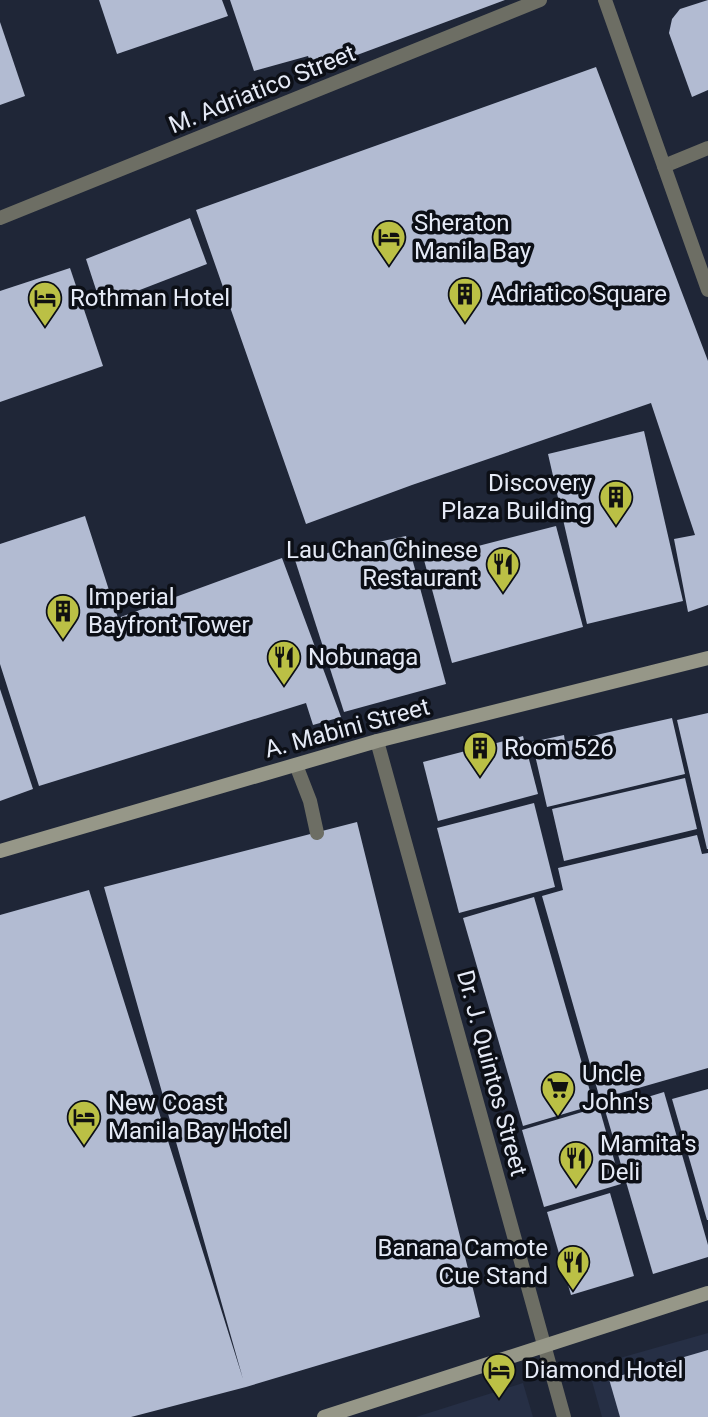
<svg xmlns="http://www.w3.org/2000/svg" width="708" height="1417" font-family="Roboto,sans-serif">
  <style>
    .built { fill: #262f45 }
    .building { fill: #b2bbd2 }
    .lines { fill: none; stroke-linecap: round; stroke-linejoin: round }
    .service { stroke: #6d6e64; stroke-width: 14 }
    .minor { stroke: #6d6e64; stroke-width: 14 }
    .tertiary { stroke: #6d6e64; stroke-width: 14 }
    .secondary { stroke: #969788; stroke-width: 14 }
    .labels { text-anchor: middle; stroke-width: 7; stroke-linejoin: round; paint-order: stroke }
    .street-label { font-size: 24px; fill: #e5eaf6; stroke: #0c0f16 }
    .poi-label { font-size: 24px; fill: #e5eaf6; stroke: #0c0f16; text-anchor: start }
  </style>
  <rect width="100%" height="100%" fill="#1f2637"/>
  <g class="built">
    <polygon points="708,1333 708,1417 602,1417 588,1367"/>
    <polygon points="523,1383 533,1417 416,1417"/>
  </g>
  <g class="building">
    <polygon points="99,0 222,0 228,16 117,54"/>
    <polygon points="230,0 505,0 314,71 308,56 254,71"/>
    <polygon points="708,0 708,90 692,97 669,33 672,19 680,9"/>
    <polygon points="0,22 25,96 0,105"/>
    <polygon points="596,67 708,361 708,605 688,612 674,539 695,535 651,403 412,485 306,524 196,210"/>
    <polygon points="190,218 207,264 101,305 86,259"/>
    <polygon points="70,268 103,366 0,402 0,291"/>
    <polygon points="644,431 683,601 587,624 548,454"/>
    <polygon points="85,516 118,618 282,558 341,717 313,725 306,703 39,786 0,664 0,544"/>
    <polygon points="556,526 583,627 452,663 424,560"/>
    <polygon points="406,536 446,684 344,712 295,560"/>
    <polygon points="0,689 33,789 0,801"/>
    <polygon points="708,713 708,849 707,849 677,720"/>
    <polygon points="672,718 685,774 547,807 532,742 564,735 565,742"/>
    <polygon points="523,736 538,794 438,821 423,762"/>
    <polygon points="685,778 697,829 564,861 552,809"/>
    <polygon points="534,803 555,887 459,913 437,828"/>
    <polygon points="357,822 480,1317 246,1387 131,1417 0,1417 0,915 89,890 243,1379 104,887"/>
    <polygon points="697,835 702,854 708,853 708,1068 600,1099 542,896 563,890 558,868"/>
    <polygon points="534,897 594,1105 523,1126 463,918"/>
    <polygon points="708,1089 708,1220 707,1220 672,1099"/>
    <polygon points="664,1092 708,1245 708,1257 653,1274 605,1110"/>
    <polygon points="599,1107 621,1184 544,1207 522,1130"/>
    <polygon points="610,1193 634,1276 571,1295 547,1212"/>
    <polygon points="708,1350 708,1417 620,1417 609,1379"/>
  </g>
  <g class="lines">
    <g class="service">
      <polyline points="664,166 708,148"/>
      <polyline points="296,765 310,801 317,833"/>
    </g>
    <g class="minor">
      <polyline points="605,0 708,290"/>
      <polyline points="377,741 564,1417"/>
    </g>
    <polyline class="tertiary" points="0,218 540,0"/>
    <g class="secondary">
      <polyline points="0,851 377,741 708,658"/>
      <polyline points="324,1417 708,1293"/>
    </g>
  </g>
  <defs>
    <symbol id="hotel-pin" viewBox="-11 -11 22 30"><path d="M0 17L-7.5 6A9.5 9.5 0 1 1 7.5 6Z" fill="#bbc045" stroke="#0c0f16"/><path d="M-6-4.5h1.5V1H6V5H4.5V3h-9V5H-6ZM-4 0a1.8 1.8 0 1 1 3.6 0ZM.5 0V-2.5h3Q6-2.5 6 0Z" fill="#111"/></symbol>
    <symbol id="building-pin" viewBox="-11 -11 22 30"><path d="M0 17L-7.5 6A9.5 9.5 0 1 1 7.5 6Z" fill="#bbc045" stroke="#0c0f16"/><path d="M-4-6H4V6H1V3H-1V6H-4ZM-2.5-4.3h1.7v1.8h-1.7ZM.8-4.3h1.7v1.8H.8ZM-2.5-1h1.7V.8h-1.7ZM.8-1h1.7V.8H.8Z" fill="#111"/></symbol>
    <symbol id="restaurant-pin" viewBox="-11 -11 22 30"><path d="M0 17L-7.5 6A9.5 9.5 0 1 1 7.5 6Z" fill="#bbc045" stroke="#0c0f16"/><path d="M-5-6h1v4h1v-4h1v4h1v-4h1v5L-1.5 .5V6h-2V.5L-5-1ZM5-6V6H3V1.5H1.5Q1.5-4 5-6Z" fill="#111"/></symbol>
    <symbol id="supermarket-pin" viewBox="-11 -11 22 30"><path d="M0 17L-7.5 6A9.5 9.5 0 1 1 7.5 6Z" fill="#bbc045" stroke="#0c0f16"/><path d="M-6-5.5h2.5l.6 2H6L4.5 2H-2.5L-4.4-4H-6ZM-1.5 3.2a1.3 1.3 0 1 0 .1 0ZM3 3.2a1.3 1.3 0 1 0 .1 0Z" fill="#111"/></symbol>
  </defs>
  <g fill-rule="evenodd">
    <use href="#hotel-pin" x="370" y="218" width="38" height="52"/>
    <use href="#building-pin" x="446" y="275" width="38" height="52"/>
    <use href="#hotel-pin" x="26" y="279" width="38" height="52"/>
    <use href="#building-pin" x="597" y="478" width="38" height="52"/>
    <use href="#restaurant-pin" x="484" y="545" width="38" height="52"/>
    <use href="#building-pin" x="44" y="592" width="38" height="52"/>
    <use href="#restaurant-pin" x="265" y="638" width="38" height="52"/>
    <use href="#building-pin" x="461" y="729" width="38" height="52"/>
    <use href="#supermarket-pin" x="539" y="1069" width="38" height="52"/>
    <use href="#hotel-pin" x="65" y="1098" width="38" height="52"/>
    <use href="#restaurant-pin" x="557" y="1139" width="38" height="52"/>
    <use href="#restaurant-pin" x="554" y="1243" width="38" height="52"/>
    <use href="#hotel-pin" x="480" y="1351" width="38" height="52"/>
  </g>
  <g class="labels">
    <g class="street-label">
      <text transform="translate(262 89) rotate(-22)" y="8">M. Adriatico Street</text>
      <text transform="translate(347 728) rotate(-15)" y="8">A. Mabini Street</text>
      <text transform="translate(492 1073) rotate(75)" y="8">Dr. J. Quintos Street</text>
    </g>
    <g class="poi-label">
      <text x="414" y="231">Sheraton<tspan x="414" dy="28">Manila Bay</tspan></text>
      <text x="490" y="302">Adriatico Square</text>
      <text x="70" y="306">Rothman Hotel</text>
      <text x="592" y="491" text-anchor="end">Discovery<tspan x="592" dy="28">Plaza Building</tspan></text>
      <text x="478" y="558" text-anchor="end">Lau Chan Chinese<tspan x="478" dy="28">Restaurant</tspan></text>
      <text x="88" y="605">Imperial<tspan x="88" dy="28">Bayfront Tower</tspan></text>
      <text x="308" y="665">Nobunaga</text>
      <text x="504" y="756">Room 526</text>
      <text x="582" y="1082">Uncle<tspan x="582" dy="28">John's</tspan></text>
      <text x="108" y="1111">New Coast<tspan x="108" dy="28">Manila Bay Hotel</tspan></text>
      <text x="600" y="1152">Mamita's<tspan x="600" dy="28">Deli</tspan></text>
      <text x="548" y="1256" text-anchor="end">Banana Camote<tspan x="548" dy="28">Cue Stand</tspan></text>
      <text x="524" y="1378">Diamond Hotel</text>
    </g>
  </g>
</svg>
